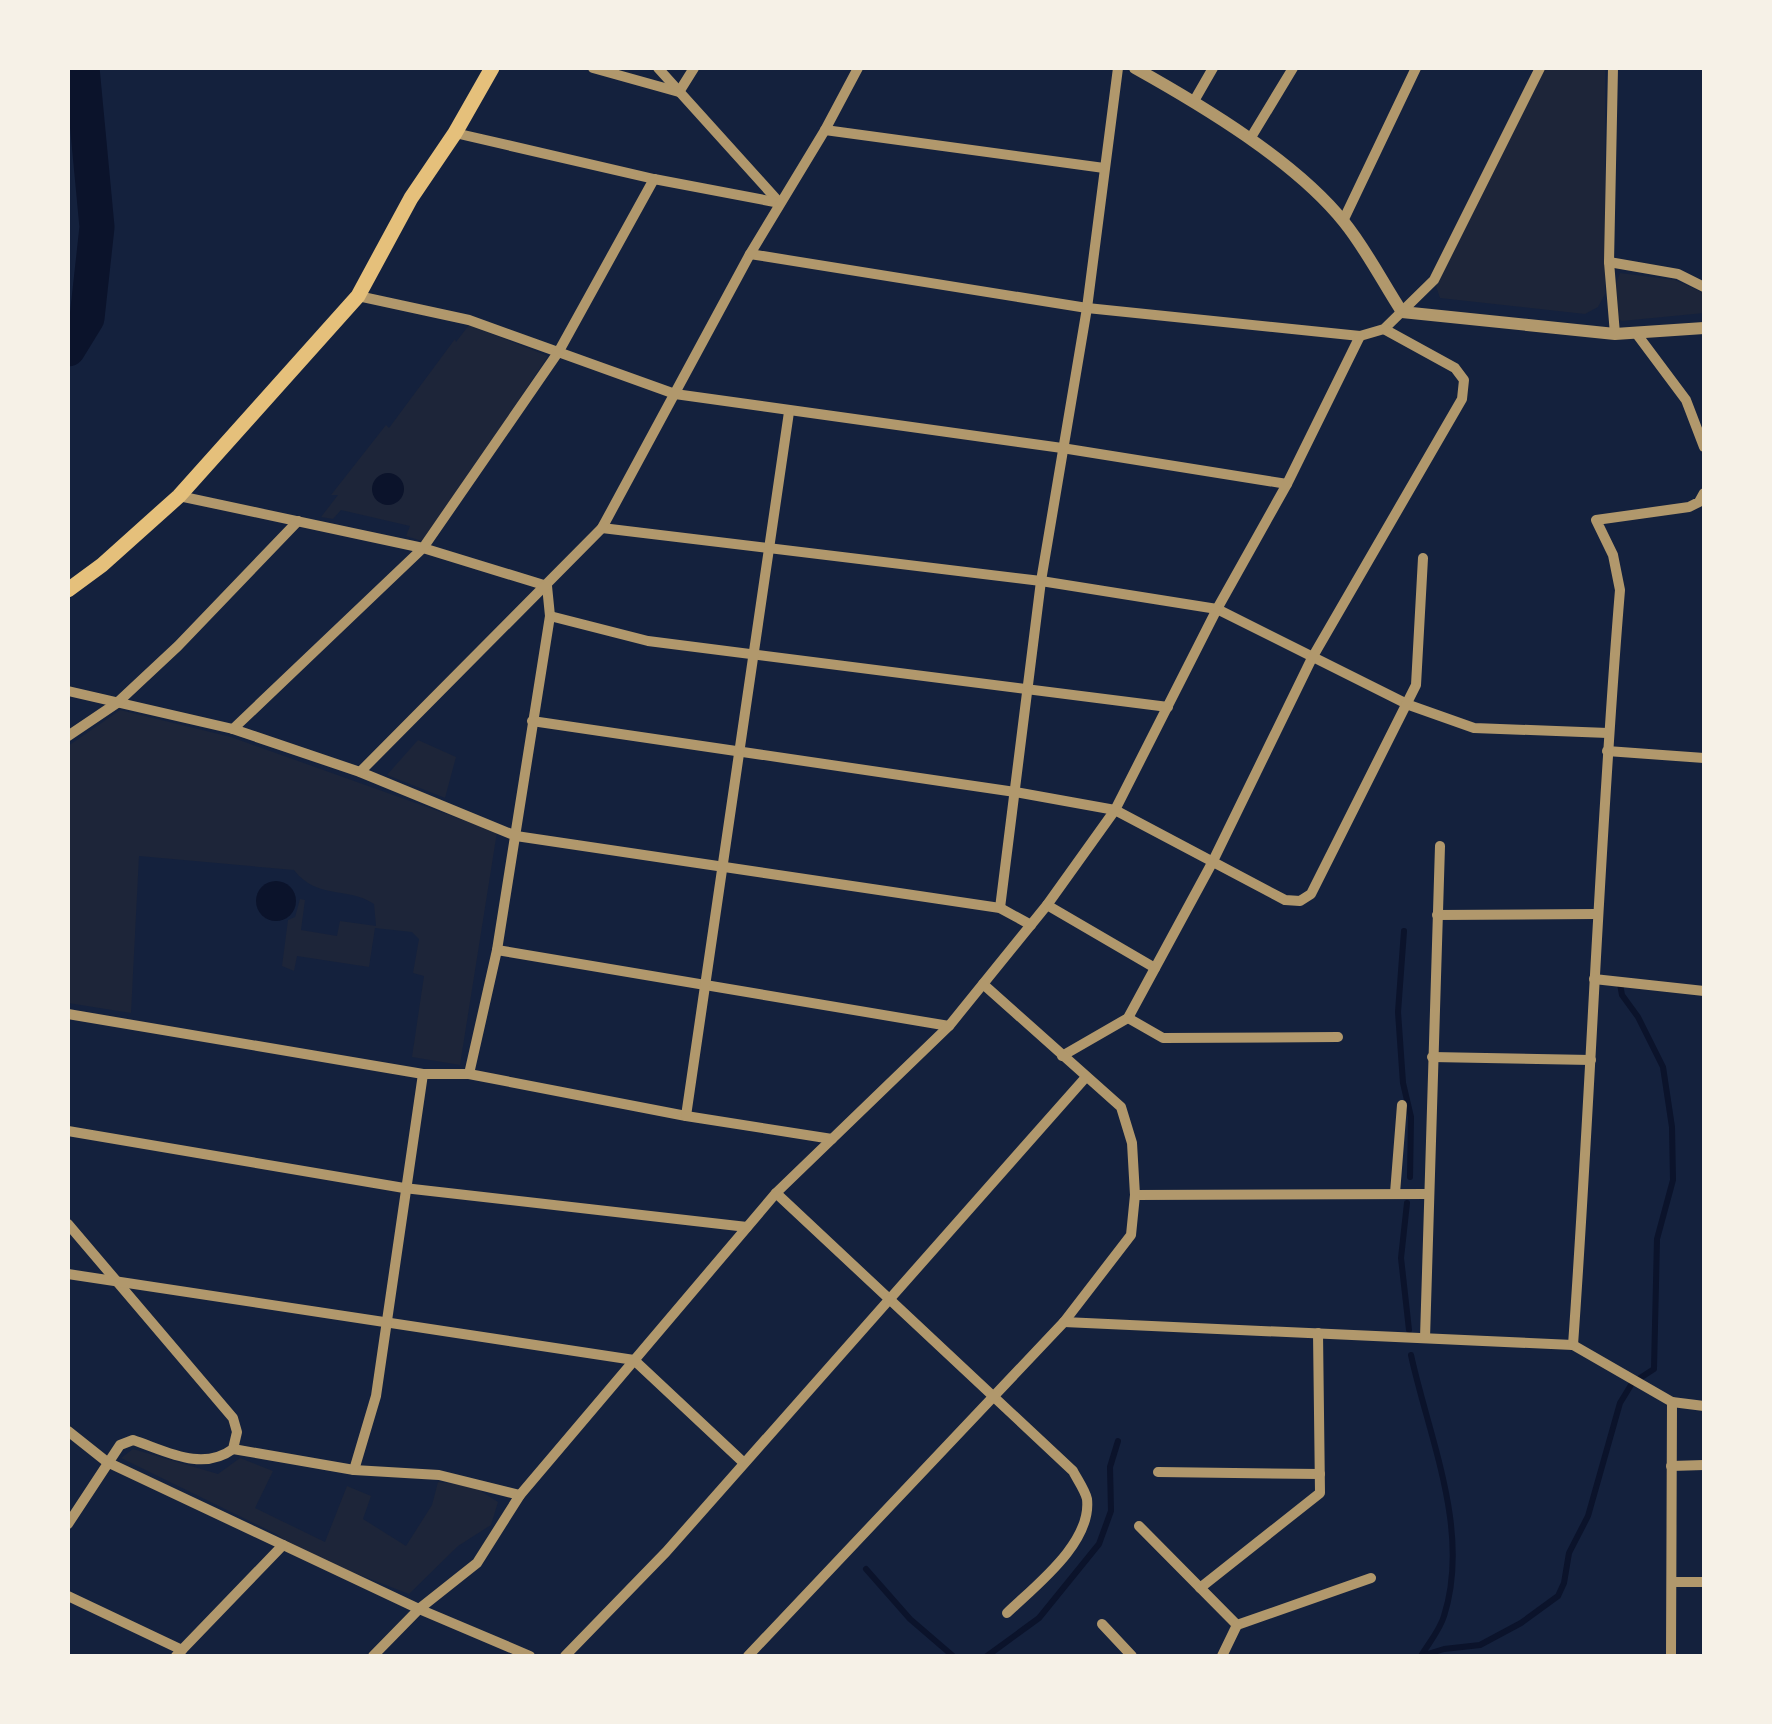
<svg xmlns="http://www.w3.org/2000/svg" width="1772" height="1724" font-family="'Space Grotesk',sans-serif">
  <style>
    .green { fill: #1d2539 }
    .water { fill: #0b132b }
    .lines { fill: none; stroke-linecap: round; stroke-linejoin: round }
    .stream { stroke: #0b132b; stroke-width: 6 }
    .river { stroke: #0b132b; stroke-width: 35 }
    .minor { stroke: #b1986c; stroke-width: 10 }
    .tertiary { stroke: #b1986c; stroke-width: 12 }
    .secondary { stroke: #e5c07b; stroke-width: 15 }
  </style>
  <rect width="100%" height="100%" fill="#14213d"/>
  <g class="green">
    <polygon points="1545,68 1605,68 1605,294 1598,307 1585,314 1440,298 1436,286 1440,276"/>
    <polygon points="1620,273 1675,280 1704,293 1704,313 1622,321 1617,317 1614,289"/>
    <polygon points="469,325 548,356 425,542 406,536 410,526 341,510 333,519 321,517 338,495 331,495 386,425 389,428 455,339 456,342"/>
    <path d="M 120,710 L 231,737 L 497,832 L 460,1065 L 412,1057 L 424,976 L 413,973 L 419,939 L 412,932 L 375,928 L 369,967 L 297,956 L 294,971 L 282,966 L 288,920 L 295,917 L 300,899 L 305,900 L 301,930 L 337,936 L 340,921 L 376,926 L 374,904 C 347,886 317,900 294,870 L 139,856 L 131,1013 L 68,1003 L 68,746 Z"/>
    <polygon points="418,740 456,757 445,798 387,775"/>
    <polygon points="133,1449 218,1474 240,1458 273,1471 255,1508 325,1542 347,1486 371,1496 363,1519 406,1546 432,1505 438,1482 473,1486 498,1502 491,1525 458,1546 409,1594 305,1554 276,1534 121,1458"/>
  </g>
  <g class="water">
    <circle cx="388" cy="489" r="16"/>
    <circle cx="276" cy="901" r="20"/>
  </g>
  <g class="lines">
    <g class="stream">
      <polyline points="1404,931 1398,1012 1403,1083 1411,1117 1410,1177"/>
      <polyline points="1620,984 1622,995 1638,1017 1663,1067 1672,1127 1673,1180 1657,1239 1654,1369 1637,1380"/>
      <polyline points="1407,1203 1401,1258 1409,1330"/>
      <path d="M 1411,1355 C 1429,1438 1471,1531 1444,1616 C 1440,1630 1428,1644 1421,1656"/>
      <polyline points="866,1569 910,1619 953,1656"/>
      <polyline points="987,1656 1039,1618 1099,1544 1111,1511 1110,1467 1118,1441"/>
      <polyline points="1421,1656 1444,1649 1480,1645 1521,1623 1558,1596 1564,1583 1569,1553 1588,1516 1620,1403 1631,1385"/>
    </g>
    <polyline class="river" points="68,349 87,318 97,227 82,68"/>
    <g class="minor">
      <polyline points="593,68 679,92 694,68"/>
      <polyline points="658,68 779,202"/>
      <polyline points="1613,68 1609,262 1615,334"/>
      <polyline points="1194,101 1213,68"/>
      <polyline points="825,130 1104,168"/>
      <polyline points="455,133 654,179 780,203"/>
      <polyline points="1250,139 1293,68"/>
      <polyline points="1343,221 1416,68"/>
      <polyline points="750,254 1087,308 1360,336 1384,329 1434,280 1540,68"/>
      <polyline points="1609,262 1678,274 1704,287"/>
      <polyline points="358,296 469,320 675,394 1062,448 1287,484"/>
      <polyline points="1636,333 1686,400 1704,447"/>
      <polyline points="179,496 423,548 547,586 550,616 497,950 469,1074"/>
      <polyline points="602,528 1041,581 1217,609 1409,705 1474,728 1608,733"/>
      <polyline points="550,616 648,641 1168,707"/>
      <polyline points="68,691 233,729 360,772 516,836 1000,908 1031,925"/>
      <polyline points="532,721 1015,792 1115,810 1285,900 1300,901 1311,894 1416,685 1423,558"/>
      <polyline points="233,729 423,548 559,351 654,179"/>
      <polyline points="68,736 117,703 178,646 298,521"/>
      <polyline points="1607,751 1704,758"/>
      <polyline points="360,772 602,528 750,254 825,130 858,68"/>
      <polyline points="1047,905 1155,968"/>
      <polyline points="1000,908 1041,581 1087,308 1118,68"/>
      <polyline points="1437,915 1596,914"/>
      <polyline points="497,950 949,1026"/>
      <polyline points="1594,979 1704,991"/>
      <polyline points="68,1014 423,1074 469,1074 686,1116 832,1139"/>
      <polyline points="1128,1018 1163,1038 1338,1037"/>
      <polyline points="1062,1056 1128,1018 1212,863 1312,658 1462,399 1464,380 1455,368 1384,329"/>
      <polyline points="1432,1057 1591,1060"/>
      <polyline points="686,1116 789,412"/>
      <polyline points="68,1131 404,1188 747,1227"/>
      <path d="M 776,1193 L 1073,1471 C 1077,1479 1085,1490 1087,1499 C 1092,1543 1035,1586 1007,1613"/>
      <polyline points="1395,1193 1402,1105"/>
      <polyline points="1135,1195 1427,1194"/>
      <path d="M 68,1224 L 233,1418 L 237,1432 L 233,1449 C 202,1472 166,1451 133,1440 L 120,1445 L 68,1524"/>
      <polyline points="68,1274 634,1360 744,1463"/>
      <polyline points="1064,1322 1573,1345"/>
      <polyline points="1425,1338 1440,846"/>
      <path d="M 1573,1345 C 1591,1093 1599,842 1620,590 L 1613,555 L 1596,520 L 1689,507 L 1699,502 L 1704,493"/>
      <polyline points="1573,1345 1672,1402 1704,1406"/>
      <polyline points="68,1431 107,1462 419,1609 530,1656"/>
      <polyline points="233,1449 354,1470 439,1475 520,1495"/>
      <polyline points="1671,1466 1704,1465"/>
      <polyline points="354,1470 376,1396 423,1074"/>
      <polyline points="1158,1472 1320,1474"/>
      <polyline points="1139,1526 1237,1625"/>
      <polyline points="1673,1582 1704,1582"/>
      <polyline points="1200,1588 1320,1493 1318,1333"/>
      <polyline points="68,1596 182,1650"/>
      <polyline points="1102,1624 1132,1656"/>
      <polyline points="1237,1625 1371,1578"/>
      <polyline points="176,1656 283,1545"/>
      <polyline points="373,1656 419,1609 477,1563 520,1495 776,1193 949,1026 1047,905 1115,810 1217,609 1287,484 1360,336"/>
      <polyline points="565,1656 666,1552 1086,1077"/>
      <polyline points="748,1656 1064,1322 1131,1235 1135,1195 1132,1143 1121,1107 983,984"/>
      <polyline points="1222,1656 1237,1625"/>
      <polyline points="1671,1656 1672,1402"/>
    </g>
    <path class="tertiary" d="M 1135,68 C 1203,106 1295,161 1344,222 C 1366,249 1383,283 1402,312 L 1615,334 L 1704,328"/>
    <polyline class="secondary" points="68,590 102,565 179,496 358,296 411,198 455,133 492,68"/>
  </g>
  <rect width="1772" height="1724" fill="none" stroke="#f6f1e7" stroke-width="140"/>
</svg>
